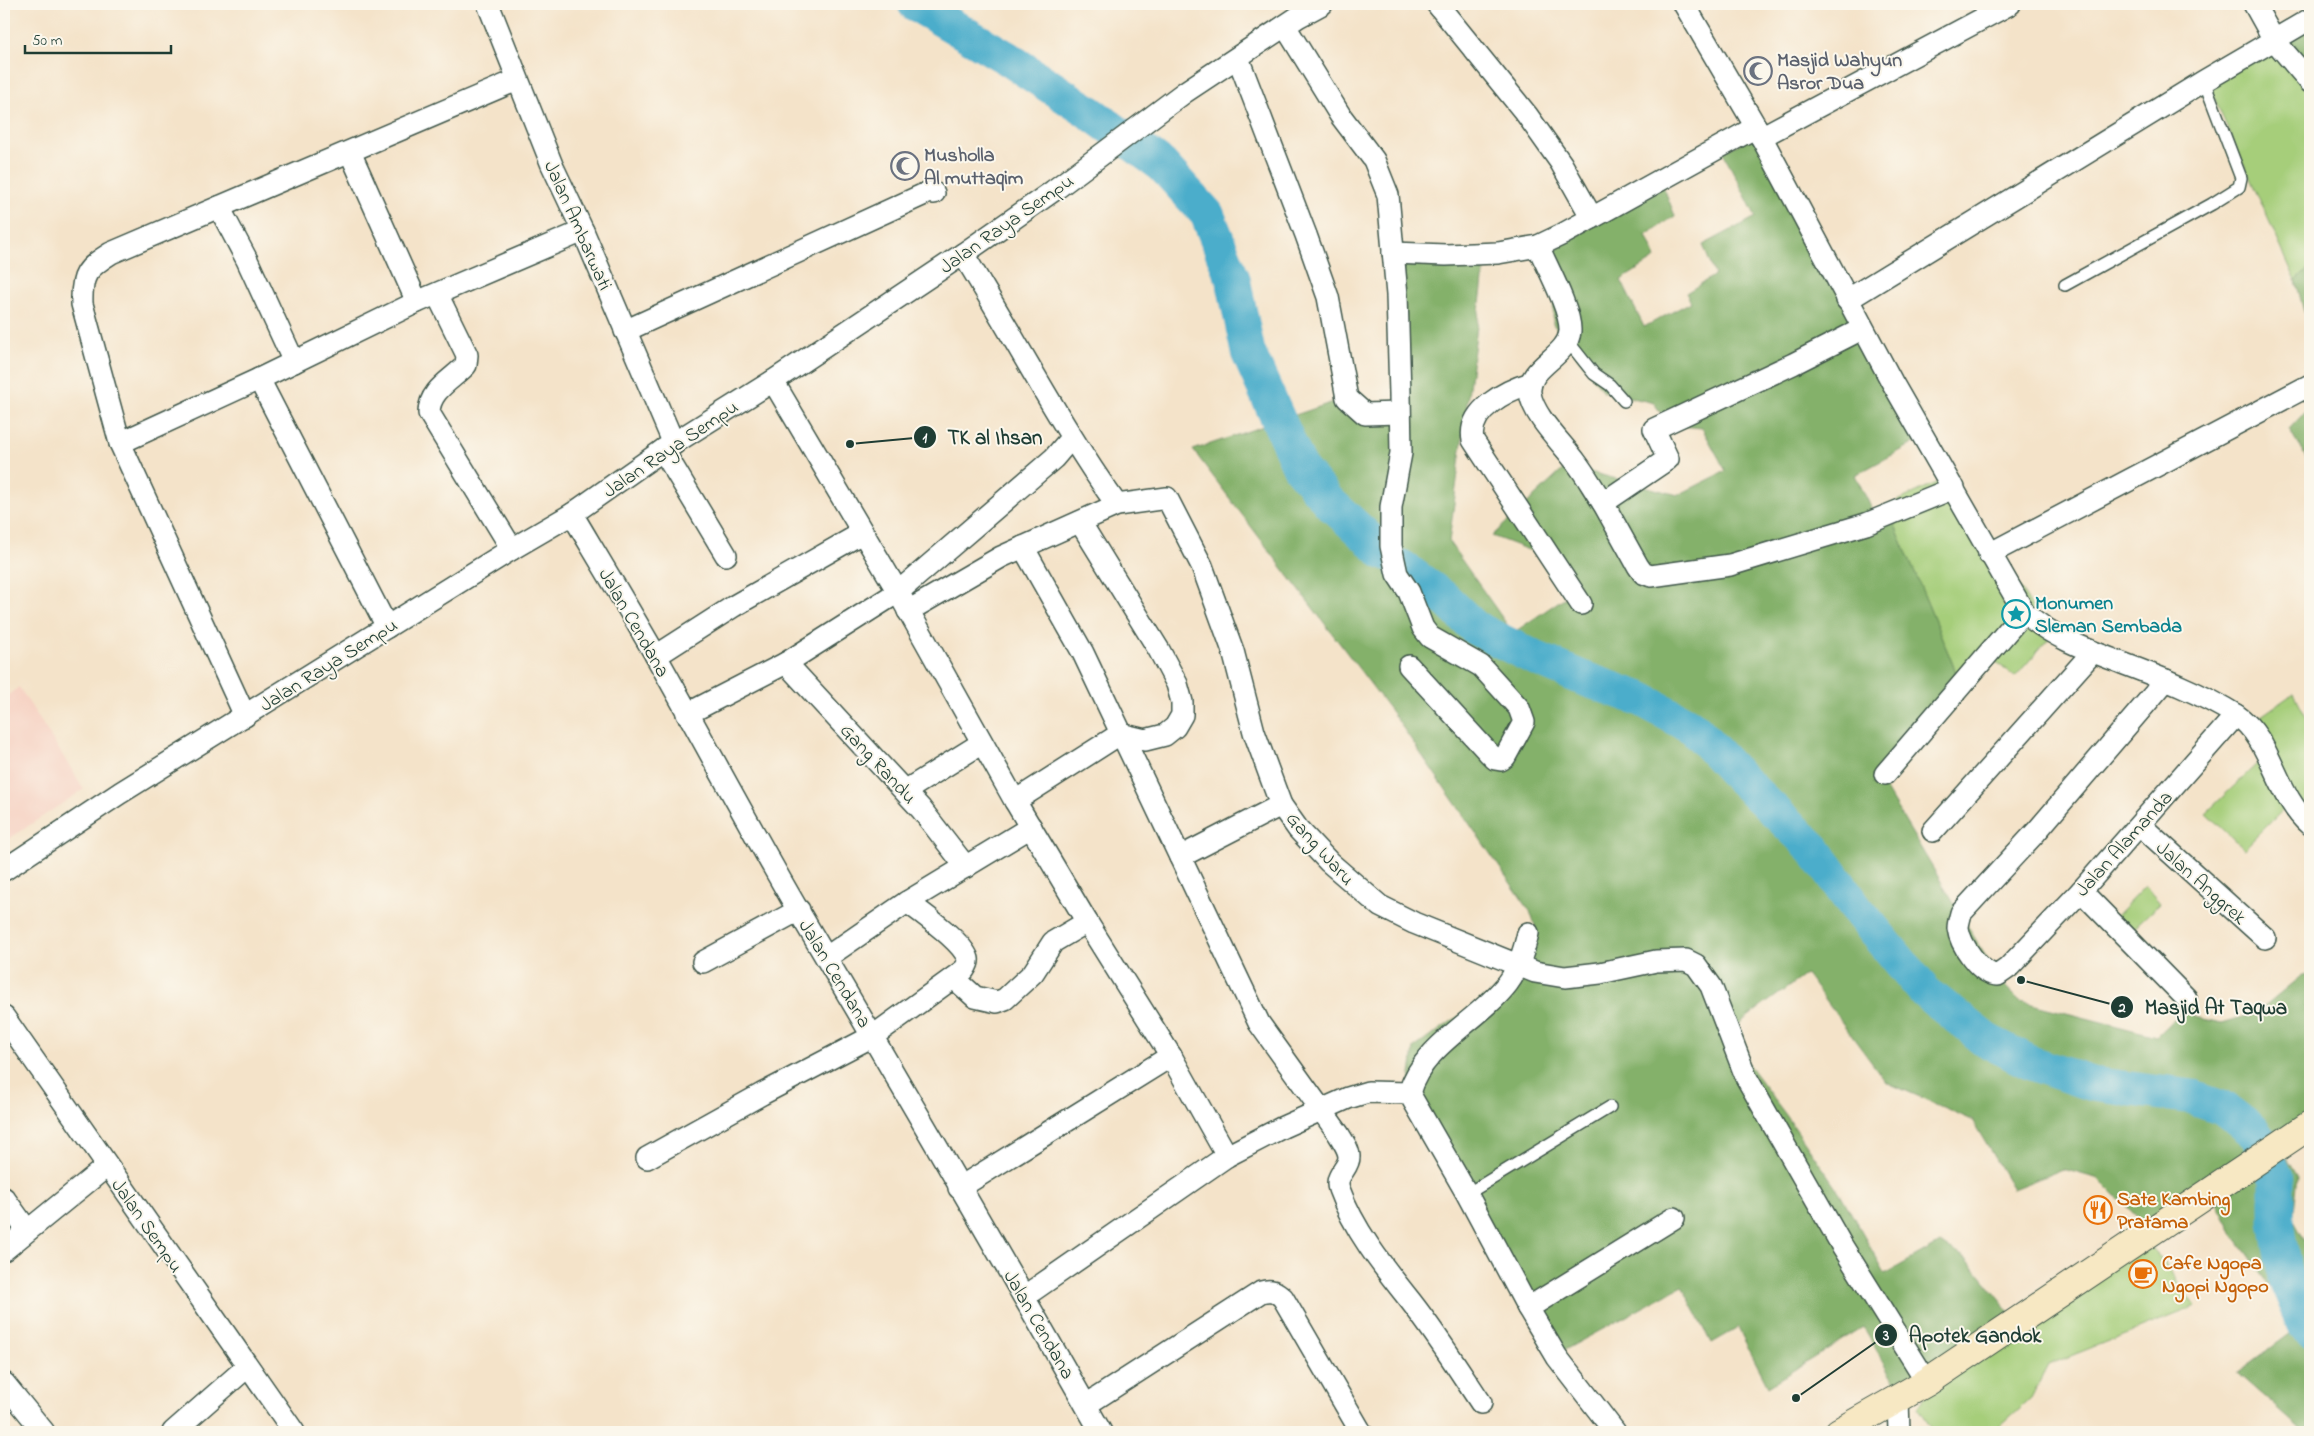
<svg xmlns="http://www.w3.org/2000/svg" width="2314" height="1436" font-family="'Indie Flower',sans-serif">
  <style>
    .built { fill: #f6d2c3 }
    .green { fill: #a6ce7a; stroke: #628657 }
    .forest { fill: #84b16a; stroke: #52774f }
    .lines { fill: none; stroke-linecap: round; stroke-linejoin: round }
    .river { stroke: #4cadcb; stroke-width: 35 }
    .lane-casing { stroke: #3f564a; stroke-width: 14 }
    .street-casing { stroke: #3f564a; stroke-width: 24 }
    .secondary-casing { stroke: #3f564a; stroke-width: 30 }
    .lane { stroke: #fff; stroke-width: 11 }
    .street { stroke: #fff; stroke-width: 21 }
    .secondary { stroke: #f7e8c3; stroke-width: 28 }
    .labels { text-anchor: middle; stroke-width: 4; stroke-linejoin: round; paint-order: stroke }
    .worship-label { font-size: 20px; font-weight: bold; fill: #5b616d; stroke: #fbf7ec; text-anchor: start }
    .street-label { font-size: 20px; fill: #1f3d34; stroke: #fbf7ec }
    .culture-label { font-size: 20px; font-weight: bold; fill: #0d838f; stroke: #fbf7ec; text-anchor: start }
    .food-label { font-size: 20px; font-weight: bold; fill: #c56008; stroke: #fbf7ec; text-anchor: start }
    .leader { fill: none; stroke: #1f3d34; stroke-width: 2 }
    .callout-dot { fill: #1f3d34; stroke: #fbf7ec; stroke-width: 2 }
    .mark-label { font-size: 15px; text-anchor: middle; font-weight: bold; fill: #fff }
    .callout-label { font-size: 21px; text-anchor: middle; font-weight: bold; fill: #1f3d34; stroke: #fbf7ec; stroke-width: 4; stroke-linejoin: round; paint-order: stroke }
  </style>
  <rect width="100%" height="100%" fill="#fbf7ec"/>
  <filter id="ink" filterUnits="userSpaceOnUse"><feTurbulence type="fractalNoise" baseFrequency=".02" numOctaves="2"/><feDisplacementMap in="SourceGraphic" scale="10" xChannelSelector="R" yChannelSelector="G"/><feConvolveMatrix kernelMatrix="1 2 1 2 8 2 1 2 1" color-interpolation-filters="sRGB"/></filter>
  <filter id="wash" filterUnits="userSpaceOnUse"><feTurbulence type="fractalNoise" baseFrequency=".0096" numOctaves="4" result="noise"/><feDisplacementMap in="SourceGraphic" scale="20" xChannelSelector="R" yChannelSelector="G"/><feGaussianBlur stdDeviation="1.12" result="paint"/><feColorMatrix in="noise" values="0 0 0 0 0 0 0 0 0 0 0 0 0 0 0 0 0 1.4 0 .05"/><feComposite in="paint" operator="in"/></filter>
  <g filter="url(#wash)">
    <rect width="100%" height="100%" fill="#f4e3c9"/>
    <polygon class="built" points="19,687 84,789 4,842 4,698"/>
    <g class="green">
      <polygon points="2274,40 2310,84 2310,268 2296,281 2207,82"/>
      <polygon points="1948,477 2051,636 2015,677 1987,655 1961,684 1887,506"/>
      <polygon points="2294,693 2310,724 2310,830 2288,805 2244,849 2206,813 2263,758 2244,728"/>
      <polygon points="2145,886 2160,903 2125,936 2111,921"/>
      <polygon points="2145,1238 2196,1306 2048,1365 2031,1398 1993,1432 1934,1432 1918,1408 1932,1385"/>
    </g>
    <g class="forest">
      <polygon points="2310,18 2310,84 2274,40"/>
      <polygon points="1757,135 1924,438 1855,475 1873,511 1887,506 1961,684 1882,783 2001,982 2020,1001 2156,1036 2193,1001 2193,1017 2222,1023 2256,1013 2302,975 2310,976 2310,1119 2277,1141 2298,1177 2293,1219 2305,1241 2310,1239 2310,1432 2304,1432 2237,1373 2291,1333 2298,1324 2234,1236 2208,1186 2146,1226 2099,1179 2063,1169 2013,1189 1972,1120 1886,1082 1806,974 1746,1018 1726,1035 1786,1115 1840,1193 1885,1274 1940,1243 1966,1258 2011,1313 1901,1392 1863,1327 1768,1386 1738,1328 1712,1343 1682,1286 1559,1353 1409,1093 1414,1048 1519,973 1536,929 1530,911 1394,715 1193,450 1345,398 1405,416 1399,255 1486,257 1449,542 1513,633 1580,587 1568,565 1492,536 1567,466 1678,495 1726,471 1702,428 1669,425 1654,403 1603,391 1553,324 1555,249 1662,183 1675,216 1646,235 1656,258 1621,280 1644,327 1691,302 1686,293 1715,275 1703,245 1756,217 1723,152"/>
      <polygon points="2310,268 2310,335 2296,281"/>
      <polygon points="2310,407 2310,464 2289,429"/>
    </g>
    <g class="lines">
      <g class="river">
        <polyline points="915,4 1007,58 1089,112 1162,165 1207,214 1233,279 1248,352 1300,468 1329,502 1384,553"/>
        <polyline points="1402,567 1443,597 1475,628 1533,657 1582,678 1641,699 1694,728 1737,775 1814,849 1856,908 1925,992 1986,1040 2031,1063 2092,1084 2193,1097 2222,1107 2257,1134 2277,1180 2277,1221 2287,1283 2305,1325 2310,1329"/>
      </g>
    </g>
  </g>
  <g filter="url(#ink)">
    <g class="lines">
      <defs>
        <g id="lane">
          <polyline points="2065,285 2212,204 2239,187 2241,178 2204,81"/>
          <polyline points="1567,340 1594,374 1610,385 1624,401"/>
          <polyline points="1467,1194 1610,1107"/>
        </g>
        <g id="street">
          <polyline points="488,4 552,165 583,231 674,444"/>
          <polyline points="1437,4 1527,115 1561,163 1592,218"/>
          <path d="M 1684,4 L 1756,127 L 1892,382 L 2024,612 C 2051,637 2088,650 2122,663 C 2159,677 2203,694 2236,715 C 2272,738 2275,795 2310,825"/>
          <polyline points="2254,4 2274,40 2310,82"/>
          <polyline points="1285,26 1340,115 1374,160 1388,195 1397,295 1400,394 1401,453 1391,507 1391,546 1397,574 1409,592 1423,628 1430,637 1481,666 1519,708 1524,722 1505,757 1501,760 1495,759 1488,752 1409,666"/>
          <polyline points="1238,58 1306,235 1328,297 1347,398 1365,414 1399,413"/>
          <polyline points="1761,137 2010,4"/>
          <polyline points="350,152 417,302"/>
          <polyline points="219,207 247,260 294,362"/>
          <path d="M 1538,246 C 1547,267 1571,310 1570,331 C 1568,357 1527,366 1530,393 C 1533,416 1562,443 1576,462 C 1586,475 1594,490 1603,503 L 1668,459 L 1654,429 L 1793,364 L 1862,329"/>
          <polyline points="1393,253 1446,255 1498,253 1538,246 1563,234 1756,127"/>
          <path d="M 963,254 C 1015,338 1060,425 1117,505"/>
          <path d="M 437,294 L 467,355 L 466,365 C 452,380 429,390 429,413 L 512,549"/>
          <polyline points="1847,300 2204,81 2310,19"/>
          <polyline points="625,331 929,192 934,193"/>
          <polyline points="259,379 387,627"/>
          <polyline points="773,381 898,592 1015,801 1087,922 1171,1056 1227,1156"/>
          <path d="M 1531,383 C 1507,390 1467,410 1473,440 L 1581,604"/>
          <polyline points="120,443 259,379 417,302 583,231"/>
          <polyline points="663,450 726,555"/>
          <polyline points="1603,503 1638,566 1643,573 1651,576 1730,565 1866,524 1954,488"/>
          <path d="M 572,514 C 600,561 629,609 656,656 C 704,741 750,828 799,912 C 901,1084 1002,1258 1101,1432"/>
          <path d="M 1023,547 L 1083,653 L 1259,1023 L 1338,1133 C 1342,1140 1349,1149 1349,1157 C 1349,1169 1334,1175 1339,1189 C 1354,1231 1385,1269 1412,1303 C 1437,1335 1459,1370 1481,1403"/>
          <polyline points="1989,554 2310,385"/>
          <polyline points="908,611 1001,557 1117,505 1167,498 1202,566 1233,651 1254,732 1275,789 1281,805 1298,829 1329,862 1380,906 1414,923 1535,972 1565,977 1600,973 1656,961 1686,960 1696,965 1711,986 1746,1077 1772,1123 1841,1244 1927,1382"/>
          <polyline points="656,656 734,606 862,533"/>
          <polyline points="786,663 921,809 966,867"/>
          <path d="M 2166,680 L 2036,832 L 1961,913 C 1960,918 1958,923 1958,928 C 1960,944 1980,975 1998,975 L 2008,968 L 2081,891 L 2236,715"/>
          <polyline points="687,714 786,663 898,592 1054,458 1071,438"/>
          <path d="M 245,716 L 120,443 L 82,304 C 81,274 87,268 111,253 L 517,80"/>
          <polyline points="1885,774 2024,612"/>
          <polyline points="905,791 982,743"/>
          <polyline points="1015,801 1120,734 1145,740 1165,735 1175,727 1182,715 1182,702 1177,684 1159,650 1080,522"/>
          <polyline points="2140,825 2265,938"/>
          <polyline points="1933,831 2093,652"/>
          <polyline points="1180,857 1281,805"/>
          <polyline points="4,870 120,793 512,549 572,514 663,450 773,381 963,254 1053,191 1185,92 1298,17 1322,4"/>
          <polyline points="2081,891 2186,998"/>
          <polyline points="827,957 907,902 1031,827"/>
          <polyline points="703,962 799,910"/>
          <polyline points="954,978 975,997 997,1002 1005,999 1033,973 1053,942 1087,922"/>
          <polyline points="4,1017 294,1432"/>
          <path d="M 1409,1093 C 1423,1044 1478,1022 1508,983 C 1519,968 1524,951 1528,933"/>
          <path d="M 647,1158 L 762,1094 L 873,1036 L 964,970 C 966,967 969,963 968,959 C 963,942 922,913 907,902"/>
          <polyline points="959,1188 1171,1056"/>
          <polyline points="4,1198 27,1230"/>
          <polyline points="4,1250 107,1166"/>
          <polyline points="1025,1296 1227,1156 1283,1127 1348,1098 1368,1092 1409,1093 1467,1194 1528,1308 1557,1357 1615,1432"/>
          <polyline points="1528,1308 1674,1218"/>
          <polyline points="4,1383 44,1432"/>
          <polyline points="1898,1399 1899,1432"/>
          <path d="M 1086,1405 L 1261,1292 C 1271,1289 1276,1291 1283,1298 L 1361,1432"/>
          <polyline points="173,1432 247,1367"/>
        </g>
        <polyline id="secondary" points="1839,1432 1927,1382 2310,1125"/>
      </defs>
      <use href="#lane" class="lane-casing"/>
      <use href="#street" class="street-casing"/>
      <use href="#secondary" class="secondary-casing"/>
      <use href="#lane" class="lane"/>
      <use href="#street" class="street"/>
      <use href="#secondary" class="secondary"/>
    </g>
  </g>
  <defs>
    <symbol id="mosque-ring" viewBox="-11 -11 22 22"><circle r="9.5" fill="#fbf7ec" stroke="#6b7280" stroke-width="1.5"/><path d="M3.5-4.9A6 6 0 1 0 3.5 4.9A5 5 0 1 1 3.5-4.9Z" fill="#6b7280"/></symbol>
    <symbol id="sight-ring" viewBox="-11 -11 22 22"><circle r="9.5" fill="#fbf7ec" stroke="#0f9aa8" stroke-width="1.5"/><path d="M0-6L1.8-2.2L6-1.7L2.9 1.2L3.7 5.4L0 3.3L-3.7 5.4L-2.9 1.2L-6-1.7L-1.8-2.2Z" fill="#0f9aa8"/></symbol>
    <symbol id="restaurant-ring" viewBox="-11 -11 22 22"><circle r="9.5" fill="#fbf7ec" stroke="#e8710a" stroke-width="1.5"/><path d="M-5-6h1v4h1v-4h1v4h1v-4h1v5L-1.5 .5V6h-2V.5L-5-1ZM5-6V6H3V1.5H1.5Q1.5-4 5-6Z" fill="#e8710a"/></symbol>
    <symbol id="cafe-ring" viewBox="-11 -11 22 22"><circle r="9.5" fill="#fbf7ec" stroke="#e8710a" stroke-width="1.5"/><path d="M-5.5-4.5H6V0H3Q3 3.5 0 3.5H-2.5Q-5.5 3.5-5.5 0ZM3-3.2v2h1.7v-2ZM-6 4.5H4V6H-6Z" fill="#e8710a"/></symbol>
  </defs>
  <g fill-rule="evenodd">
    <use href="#mosque-ring" x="1742" y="55" width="32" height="32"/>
    <use href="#mosque-ring" x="889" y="150" width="32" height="32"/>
    <use href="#sight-ring" x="2000" y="598" width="32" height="32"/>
    <use href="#restaurant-ring" x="2082" y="1194" width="32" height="32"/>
    <use href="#cafe-ring" x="2127" y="1258" width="32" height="32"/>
  </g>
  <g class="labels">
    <g class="worship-label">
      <text x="1777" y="66">Masjid Wahyun<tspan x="1777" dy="23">Asror Dua</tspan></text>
      <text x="924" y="161">Musholla<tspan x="924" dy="23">Al muttaqim</tspan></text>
    </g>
    <g class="street-label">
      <text transform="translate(1006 223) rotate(-35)" y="7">Jalan Raya Sempu</text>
      <text transform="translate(579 225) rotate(66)" y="7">Jalan Ambarwati</text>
      <text transform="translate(670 448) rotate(-34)" y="7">Jalan Raya Sempu</text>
      <text transform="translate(635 622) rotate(60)" y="7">Jalan Cendana</text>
      <text transform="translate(328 664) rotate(-32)" y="7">Jalan Raya Sempu</text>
      <text transform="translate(879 763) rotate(47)" y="7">Gang Randu</text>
      <text transform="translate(2123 843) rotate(-48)" y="7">Jalan Alamanda</text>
      <text transform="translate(1321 848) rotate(48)" y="7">Gang Waru</text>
      <text transform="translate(2202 882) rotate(42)" y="7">Jalan Anggrek</text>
      <text transform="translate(836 973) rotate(59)" y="7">Jalan Cendana</text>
      <text transform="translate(148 1225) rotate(55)" y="7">Jalan Sempu</text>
      <text transform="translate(1040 1324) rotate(60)" y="7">Jalan Cendana</text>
    </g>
    <g class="culture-label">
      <text x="2035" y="609">Monumen<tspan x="2035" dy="23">Sleman Sembada</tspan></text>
    </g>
    <g class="food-label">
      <text x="2117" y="1205">Sate Kambing<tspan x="2117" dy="23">Pratama</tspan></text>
      <text x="2162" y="1269">Cafe Ngopa<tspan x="2162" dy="23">Ngopi Ngopo</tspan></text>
    </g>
  </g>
  <path class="leader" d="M850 444L925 437M2021 980L2122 1007M1796 1398L1886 1335"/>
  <g class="callout-dot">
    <circle cx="850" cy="444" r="5"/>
    <circle cx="2021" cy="980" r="5"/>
    <circle cx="1796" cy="1398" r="5"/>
    <circle cx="925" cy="437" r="12"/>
    <circle cx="2122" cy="1007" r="12"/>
    <circle cx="1886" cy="1335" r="12"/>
  </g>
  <g class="mark-label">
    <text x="925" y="442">1</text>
    <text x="2122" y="1012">2</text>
    <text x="1886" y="1340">3</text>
  </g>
  <g class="callout-label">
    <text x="995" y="444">TK al Ihsan</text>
    <text x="2216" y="1014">Masjid At Taqwa</text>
    <text x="1975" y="1342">Apotek Gandok</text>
  </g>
  <rect width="2314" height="1436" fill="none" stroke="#fbf7ec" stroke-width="20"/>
  <path d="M25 45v8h146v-8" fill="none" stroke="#1f3d34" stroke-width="2.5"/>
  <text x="32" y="45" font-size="15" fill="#1f3d34" stroke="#fbf7ec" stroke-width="4" paint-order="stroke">50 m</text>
</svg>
